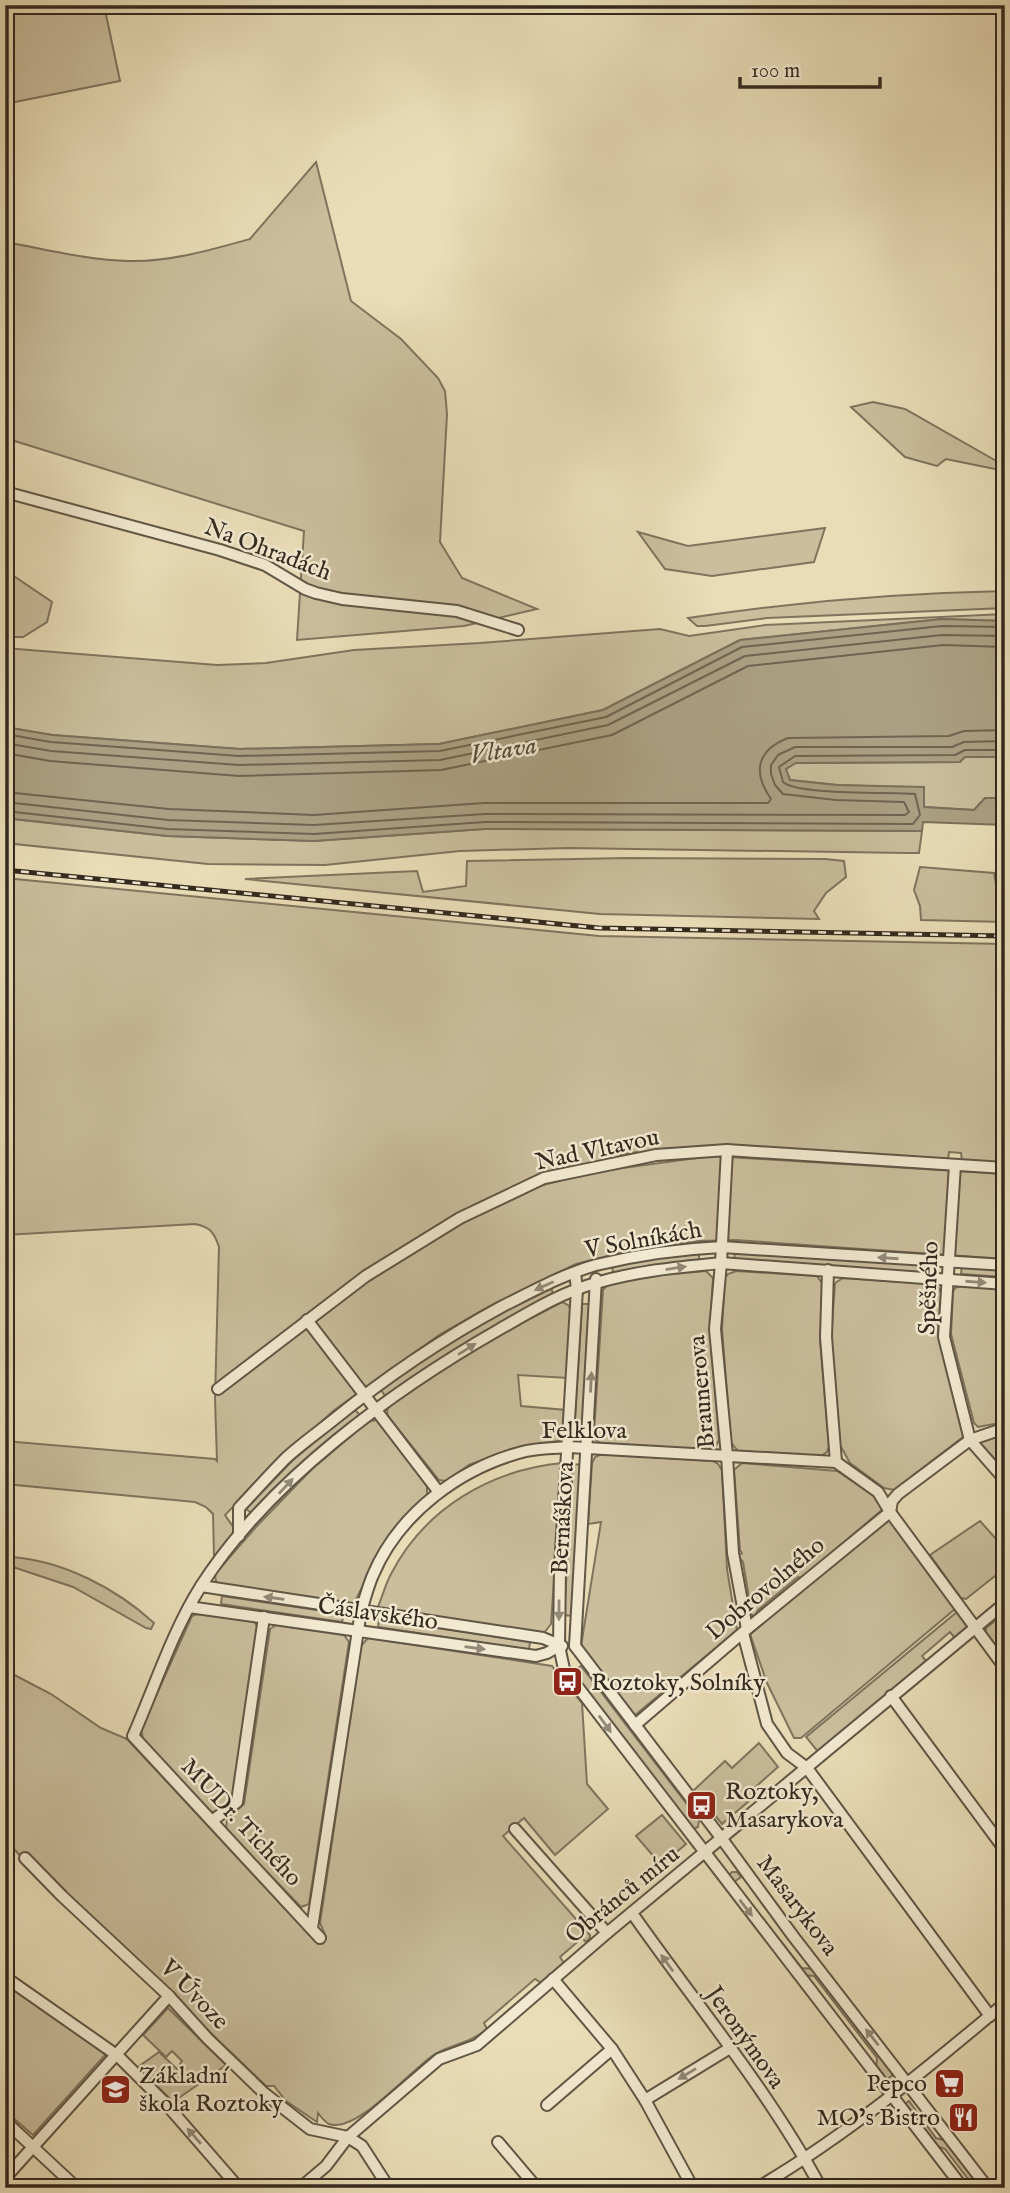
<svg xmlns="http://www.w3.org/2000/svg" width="1010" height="2193" font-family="'IM FELL English',serif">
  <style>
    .green { fill: #cabe9d; stroke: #7f745e; stroke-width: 2 }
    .water { fill: #aba083; stroke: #7b705b; stroke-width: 2 }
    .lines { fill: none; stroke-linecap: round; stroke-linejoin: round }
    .shore { stroke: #706451; stroke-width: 2 }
    .minor-casing { stroke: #615645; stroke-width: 14 }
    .minor { stroke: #f1e9d0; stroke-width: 10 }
    .rail-casing { stroke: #34291f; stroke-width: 5 }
    .rail { stroke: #f1e9d0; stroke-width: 2.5; stroke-dasharray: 8; stroke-linecap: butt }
    .oneway { fill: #928978 }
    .labels { text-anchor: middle; stroke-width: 5; stroke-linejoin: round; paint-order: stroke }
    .street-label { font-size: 24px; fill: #34291f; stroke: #f1e9d0 }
    .poi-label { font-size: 24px; fill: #34291f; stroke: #f1e9d0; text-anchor: start }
    .water-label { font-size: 26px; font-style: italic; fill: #584d3d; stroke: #f1e9d0 }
  </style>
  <rect width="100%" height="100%" fill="#e9ddb7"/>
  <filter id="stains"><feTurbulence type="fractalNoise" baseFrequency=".00286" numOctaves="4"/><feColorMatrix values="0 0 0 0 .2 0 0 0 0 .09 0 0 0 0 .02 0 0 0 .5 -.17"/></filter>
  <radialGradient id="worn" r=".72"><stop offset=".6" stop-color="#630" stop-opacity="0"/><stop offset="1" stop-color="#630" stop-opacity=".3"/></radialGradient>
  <g class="green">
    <polygon points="5,5 104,5 120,81 5,104"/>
    <path d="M 316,162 L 351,301 L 401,339 L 438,378 L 445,391 L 447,414 L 440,542 L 462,578 L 537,609 L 464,626 L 297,640 L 304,531 L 5,438 L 5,242 C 46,249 87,260 128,261 C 169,262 211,250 250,239 Z"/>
    <polygon points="873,402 905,409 1005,466 1005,471 946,459 937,466 905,457 851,407"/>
    <polygon points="825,528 814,562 712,576 665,569 638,532 688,546"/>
    <polygon points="5,570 52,602 47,622 23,637 5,637"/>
    <path d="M 1005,591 L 1005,608 L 767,618 L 705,626 L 697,626 L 688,618 C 793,602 899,593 1005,591 Z"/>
    <polygon points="1005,614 1005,621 942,619 740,640 603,710 439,744 240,749 52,735 5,727 5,648 217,665 266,663 354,650 480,643 660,629 689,636 765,625"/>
    <polygon points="965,757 1005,757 1005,798 985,798 974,810 923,807 924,788 837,785 790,780 785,769 795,763 959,762"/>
    <polygon points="5,818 167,836 314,841 484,829 922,831 919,853 907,853 568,848 460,851 325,865 208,864 5,843"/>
    <polygon points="628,858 825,859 844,861 846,877 826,893 814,911 819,919 600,914 245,879 417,871 423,892 466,886 467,861"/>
    <polygon points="920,867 994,873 1000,907 1005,907 1005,922 921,920 920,906 914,890"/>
    <path d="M 5,878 L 599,936 L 1005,944 L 1005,1166 L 962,1161 L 961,1153 L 949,1152 L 948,1160 L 808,1154 L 642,1155 L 637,1152 L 619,1155 L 615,1160 L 528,1181 L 543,1185 L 600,1171 L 712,1156 L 1005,1174 L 1005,1259 L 735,1240 L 699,1241 L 632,1250 L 576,1264 L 490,1306 L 439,1335 L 333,1411 L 265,1474 L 225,1515 L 236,1531 L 216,1556 L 214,1556 L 213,1514 L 206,1507 L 195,1502 L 5,1484 L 5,1441 L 215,1459 L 217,1461 L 215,1399 L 219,1247 C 214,1232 210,1227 195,1224 L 5,1235 Z"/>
    <polygon points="699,1252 699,1261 651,1265 613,1273 612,1265"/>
    <polygon points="735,1252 933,1264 932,1273 734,1261"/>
    <polygon points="962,1265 1005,1269 1005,1277 961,1274"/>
    <polygon points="706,1271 713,1278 710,1329 719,1440 715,1448 707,1450 601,1443 596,1440 594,1433 603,1290 608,1284 661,1275"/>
    <polygon points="736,1271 817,1276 824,1286 820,1339 829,1446 827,1452 821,1456 738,1451 731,1443 722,1329 725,1278 728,1274"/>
    <polygon points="843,1278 937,1284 941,1293 938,1334 964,1431 963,1437 894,1490 884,1488 850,1463 840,1445 831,1340 835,1283"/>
    <polygon points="962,1286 1005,1289 1005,1422 978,1427 974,1423 951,1334 953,1292 955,1288"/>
    <path d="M 551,1287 L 553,1294 C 494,1324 439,1358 385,1396 L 380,1388 C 435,1350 490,1316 551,1287 Z"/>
    <polygon points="562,1302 568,1305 573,1312 568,1378 518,1375 521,1406 566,1410 564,1435 558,1441 525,1446 498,1454 469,1465 446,1481 439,1480 388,1416 387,1411 389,1405 476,1347"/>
    <polygon points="582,1304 591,1304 583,1434 574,1433"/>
    <polygon points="354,1409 360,1415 299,1466 253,1514 246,1509 292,1461"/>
    <polygon points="375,1420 380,1423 427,1486 427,1495 402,1519 385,1543 354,1603 348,1605 224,1586 216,1582 215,1574 255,1528 312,1469 367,1422"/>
    <polygon points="1005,1435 1005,1472 979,1442"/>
    <polygon points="602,1454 713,1461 718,1464 722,1470 727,1569 737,1630 634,1716 581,1646 601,1522 588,1524 592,1463 595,1457"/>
    <path d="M 562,1463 L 551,1624 L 544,1633 L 377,1609 C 382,1598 385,1585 391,1574 C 425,1508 491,1470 562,1463 Z"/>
    <polygon points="742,1463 837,1471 874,1495 883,1509 802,1578 798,1577 758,1610 755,1617 748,1612 751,1610 743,1562 738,1556 742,1553 740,1550 734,1470"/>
    <polygon points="573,1464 581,1465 572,1616 564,1615"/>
    <polygon points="889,1518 955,1609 801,1738 794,1738 767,1683 750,1634"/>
    <polygon points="980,1521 1005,1549 1005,1568 966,1599 961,1598 930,1555"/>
    <path d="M 12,1557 C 64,1561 117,1589 154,1623 L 151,1629 L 146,1628 L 73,1587 L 16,1568 L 5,1562 L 5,1558 Z"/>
    <polygon points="222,1596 344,1614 342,1622 221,1604"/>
    <polygon points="957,1612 969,1626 955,1638 950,1632 922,1656 927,1662 819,1753 806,1737"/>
    <polygon points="1005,1613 1005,1658 986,1632 986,1628"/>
    <polygon points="197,1614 254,1621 258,1628 234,1798 220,1811 211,1812 143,1739 141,1729 192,1616"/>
    <polygon points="379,1619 530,1642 529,1650 378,1627"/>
    <polygon points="276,1625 344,1635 349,1642 309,1904 301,1907 226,1829 227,1819 244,1804 270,1629"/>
    <path d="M 368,1638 L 552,1666 L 582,1703 L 587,1784 L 608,1809 L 555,1855 L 524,1818 L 503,1836 L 590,1935 L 590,1938 L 586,1942 L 582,1938 L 560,1957 L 564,1963 L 541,1983 L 535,1979 L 484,2023 L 487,2029 C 467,2045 454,2043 435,2054 C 412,2068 357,2134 329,2124 C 325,2122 321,2117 318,2113 L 317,2122 L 286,2101 L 274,2086 L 266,2086 L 100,1927 L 51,1890 L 5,1839 L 5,1670 L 51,1694 L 101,1728 L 127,1739 L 318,1944 L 326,1937 L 320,1923 L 361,1646 Z"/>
    <polygon points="581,1666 699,1820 698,1827 692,1830 570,1673"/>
    <polygon points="759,1743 778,1767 752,1790 756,1795 722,1824 694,1790 725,1761 732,1768"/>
    <polygon points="662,1815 686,1844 661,1865 636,1836"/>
    <polygon points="732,1872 737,1872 741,1877 734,1882 802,1968 814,1969 895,2073 884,2082 876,2071 877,2058 814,1976 801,1975 728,1876"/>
    <polygon points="5,1982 107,2053 33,2135 5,2111"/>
    <polygon points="168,2008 226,2065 173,2102 138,2067 159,2052 177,2069 182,2061 172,2051 166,2057 143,2035"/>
    <polygon points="909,2101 936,2138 948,2141 983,2188 975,2188 945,2149 934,2145 905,2104"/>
  </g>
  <polygon class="water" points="942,619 1005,621 1005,757 965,757 960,762 796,763 786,769 790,780 837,785 924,787 924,807 974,810 985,798 1005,798 1005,825 923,822 922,831 484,829 314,841 167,836 5,818 5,727 52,735 240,749 439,744 603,710 740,640"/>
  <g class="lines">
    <g class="shore">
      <polyline points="5,734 51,742 239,756 440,751 606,717 742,647 942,626 1005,627"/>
      <polyline points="5,743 51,751 239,765 440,760 608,725 745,656 942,635 1005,636"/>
      <polyline points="5,753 50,761 239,776 441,770 612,735 748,666 943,645 1005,647"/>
      <path d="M 5,792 L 169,809 L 314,815 L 484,803 L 768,803 L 771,799 C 752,772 757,750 788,738 L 949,736 L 964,731 L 1005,730"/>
      <polyline points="5,802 168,820 314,825 485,814 905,815 909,812 904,802 836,800 783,794 775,785 771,774 771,765 778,755 795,747 952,747 964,742 1005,741"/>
      <path d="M 5,811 L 168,829 L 314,834 L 485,822 L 913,824 L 920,815 L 915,794 C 891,792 796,795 783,782 L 779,767 L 795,756 L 955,755 L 965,750 L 1005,750"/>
    </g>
    <defs>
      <g id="minor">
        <polyline points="5,492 220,550 265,565 305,589 316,593 342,599 457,611 518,630"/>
        <polyline points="727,1150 721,1263 715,1329 727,1456 733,1553 747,1629"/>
        <polyline points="955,1165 944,1337 970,1440 1005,1480"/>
        <polyline points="828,1270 826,1337 836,1462"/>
        <polyline points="575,1273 577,1289 560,1567 559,1646 564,1669 963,2188"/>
        <polyline points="307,1320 438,1491"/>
        <polyline points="218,1389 366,1276 460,1218 544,1178 656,1155 727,1150 1005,1168"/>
        <polyline points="890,1512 892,1501 898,1494 970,1440 1005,1428"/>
        <path d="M 239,1536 L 239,1508 C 255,1491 270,1474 286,1458 C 300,1445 317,1433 332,1421 C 386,1377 442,1339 503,1306 C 533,1291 564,1274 596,1265 C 637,1255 679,1249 722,1247 L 1005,1265"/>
        <polyline points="201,1586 543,1638 562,1646"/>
        <polyline points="189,1607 536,1656 547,1653 559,1646"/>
        <polyline points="743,1633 767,1724 787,1753 807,1768 990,2016"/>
        <polyline points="575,1646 722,1839 793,1936 988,2188"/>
        <polyline points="575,1646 596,1279"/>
        <polyline points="891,1696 1005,1850"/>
        <polyline points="635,1725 747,1629 890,1512"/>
        <polyline points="212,1821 237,1802 264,1617"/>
        <polyline points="515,1829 607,1933"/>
        <polyline points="25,1858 62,1896 169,1996 208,2039 264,2093 310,2129 348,2137 362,2146 389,2188"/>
        <path d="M 632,1913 C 695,2003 769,2091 821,2188"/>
        <path d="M 312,1928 L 361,1611 C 365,1599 368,1586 373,1575 C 399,1513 461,1467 526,1451 C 539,1448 555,1448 569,1447 L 836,1462 L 878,1492 L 890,1512 L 1005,1668"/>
        <path d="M 320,1938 L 133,1736 C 155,1686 172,1632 201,1586 C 268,1481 393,1390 500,1329 C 530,1312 562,1292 596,1283 C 636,1271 680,1267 721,1263 L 1005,1284"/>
        <polyline points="5,1977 118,2056 166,2104 239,2188"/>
        <polyline points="553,1979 612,2049 645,2100 693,2188"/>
        <polyline points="645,2100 730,2048"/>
        <polyline points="547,2105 612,2049"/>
        <polyline points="5,2121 77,2188"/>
        <polyline points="498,2142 537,2188"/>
        <polyline points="5,2178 169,1996"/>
        <polyline points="300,2188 326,2166 348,2137 439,2059 477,2045 607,1933 1005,1603"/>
        <path d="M 757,2188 C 847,2135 925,2070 1005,2003"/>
      </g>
    </defs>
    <use href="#minor" class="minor-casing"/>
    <use href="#minor" class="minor"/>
    <defs>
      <polyline id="rail" points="5,870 599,928 1005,936"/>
    </defs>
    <use href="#rail" class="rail-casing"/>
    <use href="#rail" class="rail"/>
  </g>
  <defs><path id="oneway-solid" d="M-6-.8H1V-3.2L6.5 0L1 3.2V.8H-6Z" transform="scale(1.75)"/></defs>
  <g class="oneway">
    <use href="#oneway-solid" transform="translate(888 1258) rotate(-176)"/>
    <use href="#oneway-solid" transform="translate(676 1268) rotate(-9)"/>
    <use href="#oneway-solid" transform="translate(976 1282) rotate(4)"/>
    <use href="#oneway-solid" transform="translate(544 1286) rotate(156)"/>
    <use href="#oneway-solid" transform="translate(467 1349) rotate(-32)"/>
    <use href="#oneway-solid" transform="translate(591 1382) rotate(-87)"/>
    <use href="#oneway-solid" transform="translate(286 1486) rotate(-47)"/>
    <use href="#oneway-solid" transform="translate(274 1598) rotate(-172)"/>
    <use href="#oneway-solid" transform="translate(559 1610) rotate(90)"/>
    <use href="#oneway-solid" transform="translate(475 1648) rotate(8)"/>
    <use href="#oneway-solid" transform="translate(605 1724) rotate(54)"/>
    <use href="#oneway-solid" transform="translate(746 1908) rotate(52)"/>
    <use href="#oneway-solid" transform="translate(667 1963) rotate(-126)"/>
    <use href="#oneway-solid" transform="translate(872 2037) rotate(-128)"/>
    <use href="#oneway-solid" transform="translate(687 2074) rotate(149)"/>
    <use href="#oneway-solid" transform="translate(194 2136) rotate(-131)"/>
  </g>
  <defs>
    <symbol id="bus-square" viewBox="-11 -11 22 22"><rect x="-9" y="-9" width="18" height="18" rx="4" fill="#8f2418" stroke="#f1e9d0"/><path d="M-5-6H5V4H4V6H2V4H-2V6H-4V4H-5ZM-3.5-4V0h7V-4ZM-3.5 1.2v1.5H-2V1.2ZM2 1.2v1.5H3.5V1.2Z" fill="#fff"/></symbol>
    <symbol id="supermarket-square" viewBox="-11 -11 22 22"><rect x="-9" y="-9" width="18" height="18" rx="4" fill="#8f2418" stroke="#f1e9d0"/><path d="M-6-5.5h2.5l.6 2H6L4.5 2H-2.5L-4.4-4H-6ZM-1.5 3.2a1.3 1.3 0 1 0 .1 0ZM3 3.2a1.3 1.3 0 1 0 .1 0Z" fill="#fff"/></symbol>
    <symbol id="school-square" viewBox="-11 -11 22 22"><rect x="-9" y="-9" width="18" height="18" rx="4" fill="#8f2418" stroke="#f1e9d0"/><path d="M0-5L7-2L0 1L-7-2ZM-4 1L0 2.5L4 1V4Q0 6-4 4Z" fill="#fff"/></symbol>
    <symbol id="restaurant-square" viewBox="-11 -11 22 22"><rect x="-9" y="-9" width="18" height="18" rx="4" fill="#8f2418" stroke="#f1e9d0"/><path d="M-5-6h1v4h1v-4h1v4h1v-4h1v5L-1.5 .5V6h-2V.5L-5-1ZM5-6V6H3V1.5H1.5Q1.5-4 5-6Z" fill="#fff"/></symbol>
  </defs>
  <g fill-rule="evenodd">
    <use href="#bus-square" x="550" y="1664" width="35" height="35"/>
    <use href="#bus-square" x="684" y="1788" width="35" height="35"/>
    <use href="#supermarket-square" x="932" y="2066" width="35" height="35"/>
    <use href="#school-square" x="98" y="2072" width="35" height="35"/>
    <use href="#restaurant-square" x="946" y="2100" width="35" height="35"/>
  </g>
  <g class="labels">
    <g class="street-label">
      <text transform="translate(268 549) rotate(21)" y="8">Na Ohradách</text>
      <text transform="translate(597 1149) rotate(-12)" y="8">Nad Vltavou</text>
      <text transform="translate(643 1239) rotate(-10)" y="8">V Solníkách</text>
      <text transform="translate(928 1288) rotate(-88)" y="8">Spěšného</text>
      <text transform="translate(701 1392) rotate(-95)" y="8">Braunerova</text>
      <text x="584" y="1438">Felklova</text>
      <text transform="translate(562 1518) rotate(-87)" y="8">Bernáškova</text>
      <text transform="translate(765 1588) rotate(-40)" y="8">Dobrovolného</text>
      <text transform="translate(378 1613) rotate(8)" y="8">Čáslavského</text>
      <text transform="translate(242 1822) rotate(47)" y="8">MUDr. Tichého</text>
      <text transform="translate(622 1894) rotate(-39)" y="8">Obránců míru</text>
      <text transform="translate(798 1905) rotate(53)" y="8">Masarykova</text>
      <text transform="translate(195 1994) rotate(46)" y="8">V Úvoze</text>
      <text transform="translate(746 2037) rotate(55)" y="8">Jeronýmova</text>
    </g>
    <g class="poi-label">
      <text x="591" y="1690">Roztoky, Solníky</text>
      <text x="725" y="1799">Roztoky,<tspan x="725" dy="28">Masarykova</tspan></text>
      <text x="139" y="2083">Základní<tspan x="139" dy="28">škola Roztoky</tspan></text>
      <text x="927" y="2091" text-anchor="end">Pepco</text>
      <text x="940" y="2125" text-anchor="end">MO’s Bistro</text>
    </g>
    <g class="water-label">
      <text transform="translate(503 749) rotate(-9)" y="9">Vltava</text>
    </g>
  </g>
  <rect width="1010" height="2193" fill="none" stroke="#e9ddb7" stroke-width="28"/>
  <rect x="7" y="7" width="996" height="2179" fill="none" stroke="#34291f" stroke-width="3.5"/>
  <rect x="14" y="14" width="982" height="2165" fill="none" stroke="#34291f" stroke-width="2"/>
  <path d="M740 77v10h140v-10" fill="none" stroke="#34291f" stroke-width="3.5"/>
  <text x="751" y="77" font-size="21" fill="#34291f" stroke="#f1e9d0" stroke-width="5" paint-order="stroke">100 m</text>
  <rect width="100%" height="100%" filter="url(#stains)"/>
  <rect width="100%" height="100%" fill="url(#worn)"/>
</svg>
